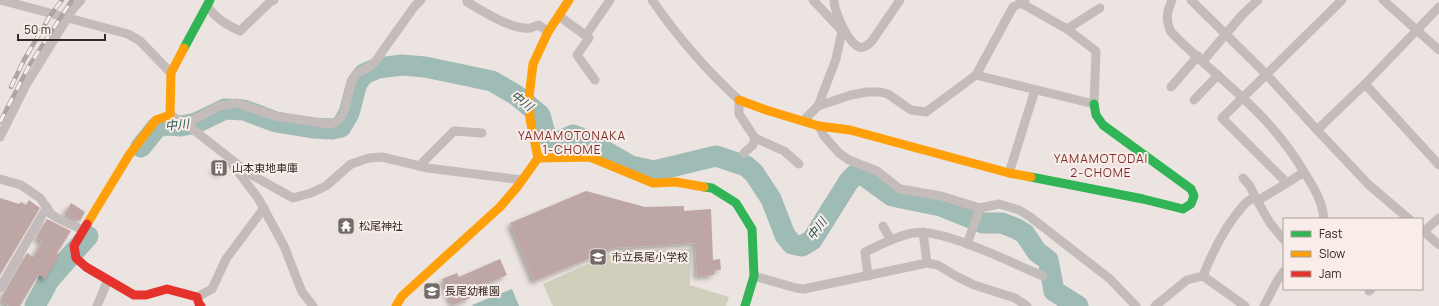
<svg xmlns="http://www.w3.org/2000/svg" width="1439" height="306" font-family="Manrope,'Noto Sans JP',sans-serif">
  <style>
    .green { fill: #d0cfbb }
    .water { fill: #9ebbb5 }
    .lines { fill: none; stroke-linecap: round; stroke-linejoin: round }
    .river { stroke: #9ebbb5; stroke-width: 21 }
    .building { fill: #bea6a4; filter: url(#shadow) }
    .street { stroke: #c4bcba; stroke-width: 9 }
    .fast { stroke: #30b455; stroke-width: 9 }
    .slow { stroke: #ff9f0a; stroke-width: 9 }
    .jam { stroke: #e5322d; stroke-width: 9 }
    .rail-casing { stroke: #aca5a3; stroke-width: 4.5 }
    .rail { stroke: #f8ede8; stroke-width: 3; stroke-dasharray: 9; stroke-linecap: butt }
    .labels { text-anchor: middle; stroke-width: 4; stroke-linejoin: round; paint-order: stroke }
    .poi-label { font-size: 11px; fill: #342a28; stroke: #f8ede8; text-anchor: start }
    .water-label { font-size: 12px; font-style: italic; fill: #21534c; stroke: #f8ede8 }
    .neighbourhood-label { font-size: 12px; letter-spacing: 1px; fill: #7d2b28; stroke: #f8ede8 }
  </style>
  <defs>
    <filter id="shadow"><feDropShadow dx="-3.5" dy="3.5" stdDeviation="2" flood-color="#0004"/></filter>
  </defs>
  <rect width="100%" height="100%" fill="#ece4e0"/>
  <polygon class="green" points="691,249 690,285 729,297 726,306 553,306 543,284 617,251"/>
  <polygon class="water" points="512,289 519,306 473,306 472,305"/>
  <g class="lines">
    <g class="river">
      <polyline points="141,147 157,127 168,125 181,126 196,123 225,109 244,110 276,122 313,128 332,129 341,127 349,113 357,83 364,74 378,68 402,65 425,67 492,81 516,95 540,115 545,133 551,140 558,142 573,135 595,143 605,151 631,166 654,171 716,156 746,166 754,173 771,199 785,235 792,244 802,246 812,240 849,181 856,174 863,175 892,196 941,206 983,223 1002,223 1017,229 1025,234 1037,252 1048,260 1054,291 1078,306"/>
      <polyline points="35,306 49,280 88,236"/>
    </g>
  </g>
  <g class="building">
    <polygon points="219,162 226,167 220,175 213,170"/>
    <polygon points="586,191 645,207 684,206 684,211 711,209 713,260 720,259 721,270 714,270 714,275 697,276 695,243 615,248 534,281 510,223"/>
    <polygon points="0,198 19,204 21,202 26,205 29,200 40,208 0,275"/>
    <polygon points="71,203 85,212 80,221 64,215"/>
    <polygon points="47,219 71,231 57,253 60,255 45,279 39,274 20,306 9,306 0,300 27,253 33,257 42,241 36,238"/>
    <polygon points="500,259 507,275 468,292 470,298 453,305 442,279 457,273 459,277"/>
  </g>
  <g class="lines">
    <g class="street">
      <polyline points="1,0 128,34 140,41 171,73"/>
      <path d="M 652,0 C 677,36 706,70 739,100 L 739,114 L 755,138 L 753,145 L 744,153"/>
      <polyline points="813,0 842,31 836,59 818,106"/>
      <path d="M 834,0 C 834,11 848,43 859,47 C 864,49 869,44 872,41 L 900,0"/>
      <path d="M 1172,0 C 1167,12 1165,19 1171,32 C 1200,62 1235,88 1264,119 C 1279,135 1293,153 1304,172 C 1314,188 1322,200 1324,219"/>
      <polyline points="1191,0 1267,75 1317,130 1365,84 1439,165"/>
      <polyline points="1383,0 1439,50"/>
      <path d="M 467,2 C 483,11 511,30 530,28 C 533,27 536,26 539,25 L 548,32"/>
      <path d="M 207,6 C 217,19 225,24 240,31 L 270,2 L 274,0"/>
      <polyline points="559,16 589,38 577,55 595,80"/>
      <polyline points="1067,29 1100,8"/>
      <polyline points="586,35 610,0"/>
      <polyline points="1203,61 1242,15 1258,0"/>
      <polyline points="976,75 1094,104 1096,51 1067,29 1021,3 1025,1"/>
      <polyline points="1365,84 1439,7"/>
      <polyline points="1171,87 1198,56"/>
      <polyline points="1194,100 1218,75"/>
      <path d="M 170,115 L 186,124 L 219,106 L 237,103 L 275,116 L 329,124 C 350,121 345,94 353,79 C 359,68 368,70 375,62 C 379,57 383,50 387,45 C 396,32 405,20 414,7 L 421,0"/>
      <polyline points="803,121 818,106 851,95 867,92 880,92 888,94 911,110 926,112 976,75 1013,7 1021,3"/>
      <polyline points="186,124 250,174 293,198 311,193 326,186 351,164 369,158 382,157 428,168 522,180"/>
      <polyline points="819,126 824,136 839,153 849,160 877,171 900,189 941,196 980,208 999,204 1019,210 1029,216 1110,279 1136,306"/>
      <polyline points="1317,130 1369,185 1409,219"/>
      <polyline points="0,137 26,85 73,9 81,0"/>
      <polyline points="755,138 784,151 799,164"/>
      <polyline points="232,164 258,198 284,246 302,292 313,306"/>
      <polyline points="419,166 454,131 482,133"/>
      <polyline points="1304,172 1287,183 1222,118 1342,0"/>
      <polyline points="1009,173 1035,90"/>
      <polyline points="0,179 21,185 40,198 51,214 57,218 83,230"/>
      <polyline points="1255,197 1270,223 1284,240"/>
      <polyline points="1257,201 1287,183"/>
      <polyline points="883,226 891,240"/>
      <polyline points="1422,230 1439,245"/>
      <polyline points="923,232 927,263"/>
      <polyline points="1422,233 1439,218"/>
      <polyline points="967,244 980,208"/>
      <polyline points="754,276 796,288 804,289 927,263 938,265 956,276 974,285 1015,298 1027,306"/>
      <path d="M 868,276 L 865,252 C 880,245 896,236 913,233 C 945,228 1011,263 1043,276"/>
      <path d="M 1203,276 C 1212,253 1226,225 1243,206 C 1246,202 1251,199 1255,197 L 1250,186 L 1243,178"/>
      <polyline points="0,288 47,207"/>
      <polyline points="1369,291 1371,289"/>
      <polyline points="197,297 212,289 226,259 264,208"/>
      <polyline points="97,306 108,280"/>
      <polyline points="1155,306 1187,280 1203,276 1245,306"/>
      <polyline points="1264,306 1277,281 1284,271"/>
    </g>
    <g class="fast">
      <polyline points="184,48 210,0"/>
      <polyline points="1031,177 1143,199 1183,209 1191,204 1194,196 1191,189 1103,125 1096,115 1094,104"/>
      <polyline points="704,187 712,188 736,203 752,229 754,276 745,306"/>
    </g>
    <g class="slow">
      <polyline points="569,0 548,32 533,64 529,97 530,119 538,158 590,157 653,183 676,182 704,187"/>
      <polyline points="739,100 766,110 819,126 850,130 1009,173 1031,177"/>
      <polyline points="87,224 129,155 156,120 170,115 171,73 184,48"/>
      <polyline points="396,306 402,296 500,207 518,186 538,158"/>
    </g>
    <polyline class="jam" points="87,224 74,246 76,258 86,267 134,295 146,295 167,289 197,297 199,304 201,306"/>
    <defs>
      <g id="rail">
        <polyline points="11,87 24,60 50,16 62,0"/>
        <polyline points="0,122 29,66 72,0"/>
      </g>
    </defs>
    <use href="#rail" class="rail-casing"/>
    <use href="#rail" class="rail"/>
  </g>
  <defs>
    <symbol id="building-square" viewBox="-11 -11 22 22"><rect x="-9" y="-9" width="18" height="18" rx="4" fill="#746b68" stroke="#f8ede8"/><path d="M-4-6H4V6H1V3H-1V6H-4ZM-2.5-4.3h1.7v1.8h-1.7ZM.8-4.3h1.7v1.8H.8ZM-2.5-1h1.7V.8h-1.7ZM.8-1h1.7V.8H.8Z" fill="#fff"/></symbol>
    <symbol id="temple-square" viewBox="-11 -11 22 22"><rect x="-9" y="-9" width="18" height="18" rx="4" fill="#746b68" stroke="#f8ede8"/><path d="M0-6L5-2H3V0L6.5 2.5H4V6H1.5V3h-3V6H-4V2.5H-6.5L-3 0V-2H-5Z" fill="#fff"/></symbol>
    <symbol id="school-square" viewBox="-11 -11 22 22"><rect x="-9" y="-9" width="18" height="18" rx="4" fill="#746b68" stroke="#f8ede8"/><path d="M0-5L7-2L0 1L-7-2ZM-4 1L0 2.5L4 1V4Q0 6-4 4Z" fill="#fff"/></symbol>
  </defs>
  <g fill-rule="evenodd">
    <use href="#building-square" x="209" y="158" width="20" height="20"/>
    <use href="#temple-square" x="336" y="216" width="20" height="20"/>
    <use href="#school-square" x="588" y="247" width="20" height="20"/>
    <use href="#school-square" x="422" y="281" width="20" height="20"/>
  </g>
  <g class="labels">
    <g class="poi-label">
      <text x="232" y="172">山本東地車庫</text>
      <text x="359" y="230">松尾神社</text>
      <text x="611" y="261">市立長尾小学校</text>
      <text x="445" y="295">長尾幼稚園</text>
    </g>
    <g class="water-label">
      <text transform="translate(522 101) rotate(37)" y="4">中川</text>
      <text transform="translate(177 125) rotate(-6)" y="4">中川</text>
      <text transform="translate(817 229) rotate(-53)" y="4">中川</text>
    </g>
    <g class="neighbourhood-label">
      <text x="572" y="140">YAMAMOTONAKA<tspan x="572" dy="14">1-CHOME</tspan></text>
      <text x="1101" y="163">YAMAMOTODAI<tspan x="1101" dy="14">2-CHOME</tspan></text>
    </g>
  </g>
  <rect x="1283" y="218" width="140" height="72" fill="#f8ede8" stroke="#aa9f9b"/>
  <rect x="1291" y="231" width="20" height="6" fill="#30b455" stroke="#aa9f9b"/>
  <text x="1319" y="238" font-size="12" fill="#342a28">Fast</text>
  <rect x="1291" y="251" width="20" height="6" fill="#ff9f0a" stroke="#aa9f9b"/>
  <text x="1319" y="258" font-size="12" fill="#342a28">Slow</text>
  <rect x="1291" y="271" width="20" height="6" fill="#e5322d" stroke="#aa9f9b"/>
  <text x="1319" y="278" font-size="12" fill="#342a28">Jam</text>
  <path d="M18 34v6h87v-6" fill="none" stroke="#342a28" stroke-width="2"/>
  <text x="24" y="34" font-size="12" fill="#342a28" stroke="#f8ede8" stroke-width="3" paint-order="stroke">50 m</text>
</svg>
